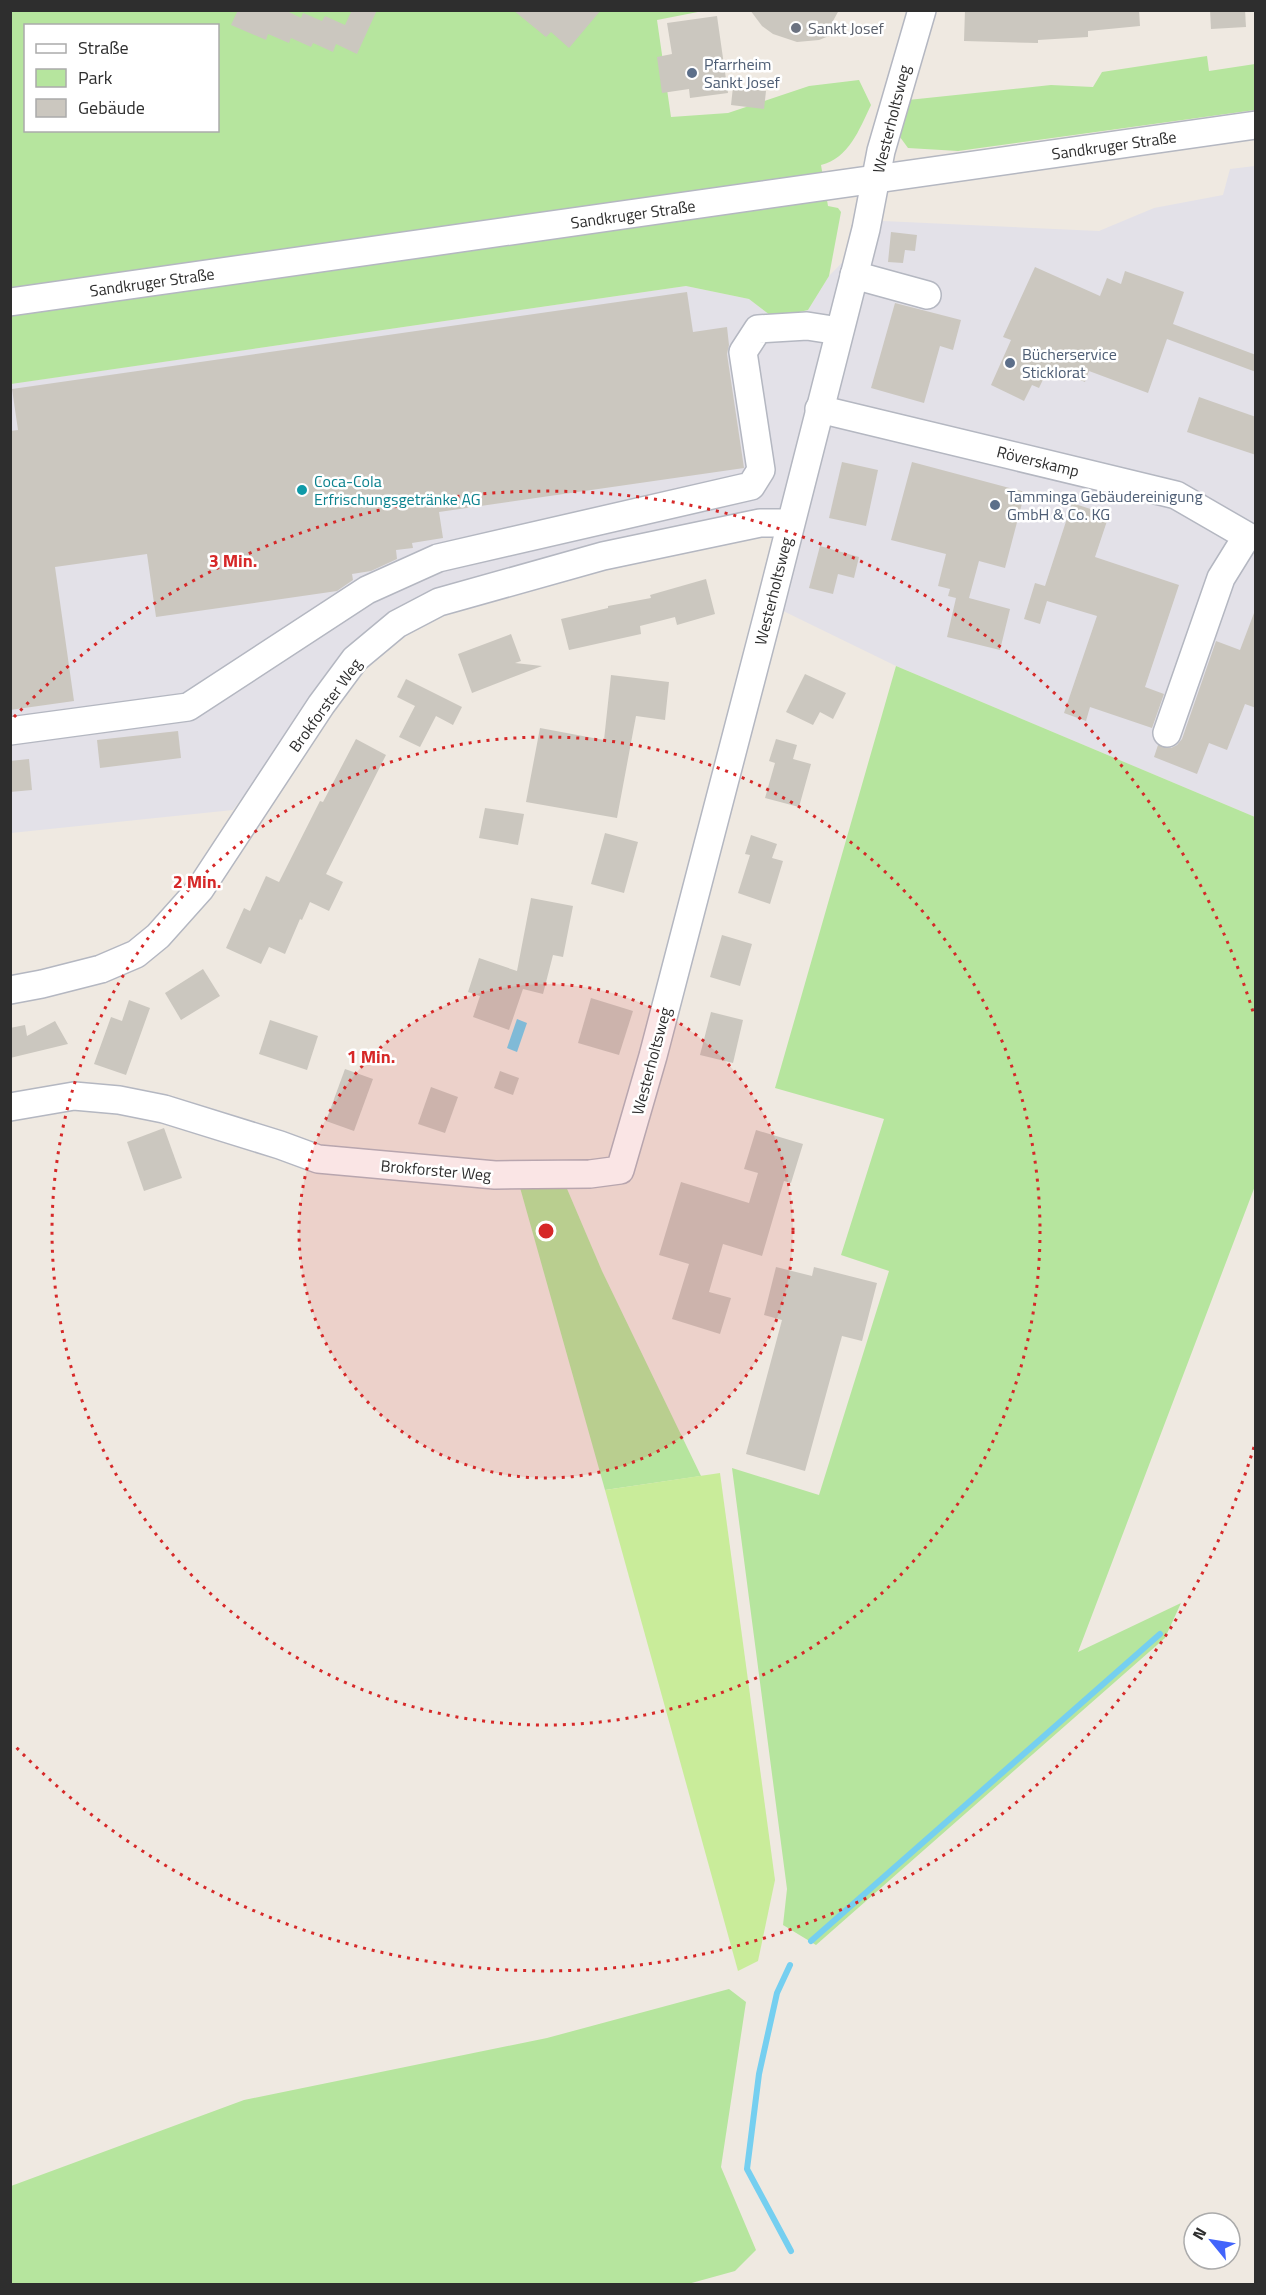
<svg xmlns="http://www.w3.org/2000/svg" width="1266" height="2295" font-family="'Titillium Web',sans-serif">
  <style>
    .industrial { fill: #e3e1e8 }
    .green { fill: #b6e59e; fill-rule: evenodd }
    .pitch { fill: #c9ec9a }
    .water { fill: #75cff0 }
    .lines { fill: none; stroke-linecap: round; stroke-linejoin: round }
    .stream { stroke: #75cff0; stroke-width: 6 }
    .building { fill: #cbc7bf }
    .minor-casing { stroke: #b4b7c1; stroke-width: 30 }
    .minor { stroke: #fff; stroke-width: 27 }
    .ring { fill: none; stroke: #d62828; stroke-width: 3; stroke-dasharray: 3 6 }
    .worship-dot { fill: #6b7280; stroke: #fff; stroke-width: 2 }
    .service-dot { fill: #5c6f8a; stroke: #fff; stroke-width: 2 }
    .culture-dot { fill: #0f9aa8; stroke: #fff; stroke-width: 2 }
    .labels { text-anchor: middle; stroke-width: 5; stroke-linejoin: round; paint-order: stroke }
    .worship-label { font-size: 16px; fill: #5b616d; stroke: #fff; text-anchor: start }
    .service-label { font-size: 16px; fill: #4e5e75; stroke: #fff; text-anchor: start }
    .street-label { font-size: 16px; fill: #2e2e2e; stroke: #fff }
    .culture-label { font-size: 16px; fill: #0d838f; stroke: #fff; text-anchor: start }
    .centre { fill: #d62828; stroke: #fff; stroke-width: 3 }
    .ring-label { font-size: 18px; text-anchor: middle; font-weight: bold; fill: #d62828; stroke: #fff; stroke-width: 5; stroke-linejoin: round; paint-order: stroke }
  </style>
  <rect width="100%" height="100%" fill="#efe9e1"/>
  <polygon class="industrial" points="1255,166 1255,817 896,666 775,607 796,510 768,509 468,580 403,611 350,653 233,810 11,833 10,384 686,286 749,299 774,318 808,310 829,276 883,221 1099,231 1154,208 1223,195 1230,169"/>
  <g class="green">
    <path d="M 10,11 L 703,11 L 657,20 L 671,117 L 728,113 L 809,86 L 859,80 L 871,105 C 859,130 849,158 821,165 L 828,206 L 838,208 L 841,212 L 829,276 L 808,310 L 774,318 L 749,299 L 686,286 L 11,384 ZM 26,26 L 218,26 L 218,130 L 26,130 Z"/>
    <polygon points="1207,56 1209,71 1255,64 1255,110 958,151 908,148 900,137 908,100 1051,85 1093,87 1102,72"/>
    <polygon points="896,666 1255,817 1255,1186 1078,1652 1181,1603 1165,1638 816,1945 783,1925 787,1889 732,1468 819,1495 889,1271 841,1255 884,1119 775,1088"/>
    <polygon points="562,1177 602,1271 701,1476 605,1490 519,1184"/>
    <polygon points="729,1989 746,2002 721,2167 756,2250 735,2271 688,2284 11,2284 11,2186 244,2100 547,2038"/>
  </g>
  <polygon class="pitch" points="720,1473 775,1880 758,1961 738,1971 605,1490"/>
  <polygon class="water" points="517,1019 527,1023 517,1052 507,1048"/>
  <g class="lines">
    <g class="stream">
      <polyline points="811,1941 1160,1634"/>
      <polyline points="790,1965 777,1993 759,2074 747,2169 791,2251"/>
    </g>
  </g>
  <g class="building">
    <polygon points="238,10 285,10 301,18 303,13 322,21 325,16 345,25 352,10 377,10 357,54 336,44 333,52 313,43 311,47 291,38 289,43 268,34 266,40 231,25"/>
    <polygon points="513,10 601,10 569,48 551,32 546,37"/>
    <polygon points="750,10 839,10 827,32 829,36 819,40 797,42 773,34 762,26"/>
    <polygon points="965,10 1139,10 1140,26 1088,31 1088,37 1038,40 1038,43 964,41"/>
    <polygon points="1210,10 1245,10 1246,27 1211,29"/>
    <polygon points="717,16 728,93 690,98 689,89 662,93 657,57 672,54 667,23"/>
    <polygon points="733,87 766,91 764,109 731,105"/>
    <polygon points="891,232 917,235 915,251 905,250 903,263 888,262"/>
    <polygon points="1035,267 1100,296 1107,278 1121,284 1125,271 1184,292 1173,324 1256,355 1256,372 1167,339 1148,393 1089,371 1085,382 1049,367 1039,388 1032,385 1024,401 991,385 1011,340 1003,337"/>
    <polygon points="687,292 693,332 727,327 729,345 727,354 744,468 439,512 443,538 412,543 413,548 396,550 397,559 371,571 352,574 353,580 337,591 156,617 147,554 55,567 74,701 10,710 10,431 18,430 12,389"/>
    <polygon points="895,303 961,320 953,350 940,346 924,403 871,388"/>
    <polygon points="1199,397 1256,417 1256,455 1187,432"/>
    <polygon points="842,462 878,470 866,526 829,518"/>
    <polygon points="912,462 1025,492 1005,568 979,561 969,598 1010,609 1000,650 947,637 956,598 948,596 950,589 938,586 946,554 891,540"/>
    <polygon points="1072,503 1109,515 1095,557 1179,585 1145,687 1164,694 1152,728 1090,707 1086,721 1064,713 1097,616 1047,601 1040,624 1024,619 1035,583 1045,586"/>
    <polygon points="820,546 859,557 854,578 838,574 833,594 809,588"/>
    <polygon points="706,579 715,614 677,625 675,617 640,626 641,634 569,650 561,619 608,608 608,606 651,598 650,595"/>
    <polygon points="1254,613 1256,614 1256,708 1245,704 1227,750 1209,743 1197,774 1154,757 1158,745 1171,748 1177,745 1182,739 1216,641 1240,650"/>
    <polygon points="511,634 521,661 515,663 542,666 472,693 458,654"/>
    <polygon points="805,674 846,693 833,719 820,712 813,725 786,712"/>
    <polygon points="611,675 669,682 665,720 636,716 617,818 526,802 540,728 604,740"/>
    <polygon points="406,679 462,707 453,725 436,716 420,747 399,737 415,706 397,697"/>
    <polygon points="178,731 181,758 100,768 97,740"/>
    <polygon points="356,739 386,755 326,874 343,882 329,911 310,902 302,920 300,919 285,954 269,947 261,964 226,948 244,908 250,911 266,876 279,882 320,801 323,802"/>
    <polygon points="776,739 797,745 793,759 811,764 799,807 765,798 775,763 769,761"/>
    <polygon points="29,759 32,790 10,792 10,761"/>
    <polygon points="485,808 524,814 518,845 479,838"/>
    <polygon points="605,833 638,842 624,893 591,884"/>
    <polygon points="751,835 777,844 772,858 783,861 770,904 738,893 750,855 745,854"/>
    <polygon points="531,898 573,906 563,957 553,955 543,994 523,989 509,1030 473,1017 480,996 468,992 479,958 517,971"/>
    <polygon points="722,935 752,944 740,986 710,977"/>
    <polygon points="203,969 220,996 181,1020 165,993"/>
    <polygon points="591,998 633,1011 619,1055 578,1043"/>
    <polygon points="129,1000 150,1008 126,1075 94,1064 111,1017 122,1021"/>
    <polygon points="711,1012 743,1020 733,1063 700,1055"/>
    <polygon points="270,1020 318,1036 307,1070 259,1054"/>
    <polygon points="55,1021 68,1044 10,1058 10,1028 25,1025 27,1036"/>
    <polygon points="345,1069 373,1079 354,1131 326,1121"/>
    <polygon points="500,1071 519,1078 513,1095 494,1088"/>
    <polygon points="431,1087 458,1097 445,1133 418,1124"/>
    <polygon points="164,1128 182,1178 144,1191 127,1142"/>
    <polygon points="756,1130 803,1144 791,1183 784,1181 762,1256 723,1244 709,1292 731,1298 720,1334 672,1319 689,1264 659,1255 681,1182 749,1203 758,1173 744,1169"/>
    <polygon points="776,1267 812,1276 814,1267 877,1283 862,1341 842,1336 805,1471 746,1454 782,1320 764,1315"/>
  </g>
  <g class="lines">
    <defs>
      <g id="minor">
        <polyline points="854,275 927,295"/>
        <polyline points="10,302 1256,125"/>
        <polyline points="819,409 1176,495 1247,536 1221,578 1167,733"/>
        <polyline points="10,731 188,707 367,590 438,558 751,486 761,470 743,352 758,329 807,326 839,331"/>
        <polyline points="10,990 42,984 101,969 136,954 158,936 200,889 321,705 355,659 397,624 439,602 603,556 760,523 790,523"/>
        <polyline points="10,1107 74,1096 119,1100 164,1109 280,1145 318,1159 495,1175 590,1174 620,1170 653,1056 768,614 866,229 881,151 922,10"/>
      </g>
    </defs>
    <use href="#minor" class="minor-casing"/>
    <use href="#minor" class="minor"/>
  </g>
  <circle cx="546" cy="1231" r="247" fill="#d62828" fill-opacity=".12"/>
  <g class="ring">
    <circle cx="546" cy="1231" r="247"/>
    <circle cx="546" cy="1231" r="494"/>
    <path d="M1254 1447A740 740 0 0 1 14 1745M14 717A740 740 0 0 1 1254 1015"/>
  </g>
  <circle class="worship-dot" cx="796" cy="28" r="6"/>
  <g class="service-dot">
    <circle cx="692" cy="73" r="6"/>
    <circle cx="1010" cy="363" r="6"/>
    <circle cx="995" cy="505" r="6"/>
  </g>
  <circle class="culture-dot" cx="302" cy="490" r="6"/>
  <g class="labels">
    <g class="worship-label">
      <text x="808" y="34">Sankt Josef</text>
    </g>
    <g class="service-label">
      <text x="704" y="70">Pfarrheim<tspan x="704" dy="18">Sankt Josef</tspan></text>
      <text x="1022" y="360">Bücherservice<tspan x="1022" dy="18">Sticklorat</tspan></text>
      <text x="1007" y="502">Tamminga Gebäudereinigung<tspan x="1007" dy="18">GmbH &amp; Co. KG</tspan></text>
    </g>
    <g class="street-label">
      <text transform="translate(891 119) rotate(-76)" y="6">Westerholtsweg</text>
      <text transform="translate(1114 145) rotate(-8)" y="6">Sandkruger Straße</text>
      <text transform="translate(633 214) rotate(-8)" y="6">Sandkruger Straße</text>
      <text transform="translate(152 282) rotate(-8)" y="6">Sandkruger Straße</text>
      <text transform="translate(1038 461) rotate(14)" y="6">Röverskamp</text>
      <text transform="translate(773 591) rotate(-76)" y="6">Westerholtsweg</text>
      <text transform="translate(325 705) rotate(-54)" y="6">Brokforster Weg</text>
      <text transform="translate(651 1061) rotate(-75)" y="6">Westerholtsweg</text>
      <text transform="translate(436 1170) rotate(5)" y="6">Brokforster Weg</text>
    </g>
    <g class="culture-label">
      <text x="314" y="487">Coca-Cola<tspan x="314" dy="18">Erfrischungsgetränke AG</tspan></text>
    </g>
  </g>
  <circle cx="546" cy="1231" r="9" class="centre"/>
  <g class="ring-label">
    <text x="233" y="567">3 Min.</text>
    <text x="197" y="888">2 Min.</text>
    <text x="371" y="1063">1 Min.</text>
  </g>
  <rect width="1266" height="2295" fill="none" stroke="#2e2e2e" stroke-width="24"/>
  <rect x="24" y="24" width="195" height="108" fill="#ffffff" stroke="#ababab" stroke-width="1.5"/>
  <rect x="36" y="44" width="30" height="9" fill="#ffffff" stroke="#ababab" stroke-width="1.5"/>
  <text x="78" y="54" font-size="18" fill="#2e2e2e">Straße</text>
  <rect x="36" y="69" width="30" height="18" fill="#b6e59e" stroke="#ababab" stroke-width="1.5"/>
  <text x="78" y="84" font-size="18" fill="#2e2e2e">Park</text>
  <rect x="36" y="99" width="30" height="18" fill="#cbc7bf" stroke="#ababab" stroke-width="1.5"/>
  <text x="78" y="114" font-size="18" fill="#2e2e2e">Gebäude</text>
  <g transform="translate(1212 2241) rotate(300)"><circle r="28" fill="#ffffff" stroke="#ababab" stroke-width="1.5"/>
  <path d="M0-4.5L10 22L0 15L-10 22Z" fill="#4264fb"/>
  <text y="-9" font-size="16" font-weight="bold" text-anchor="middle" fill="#2e2e2e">N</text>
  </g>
</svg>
